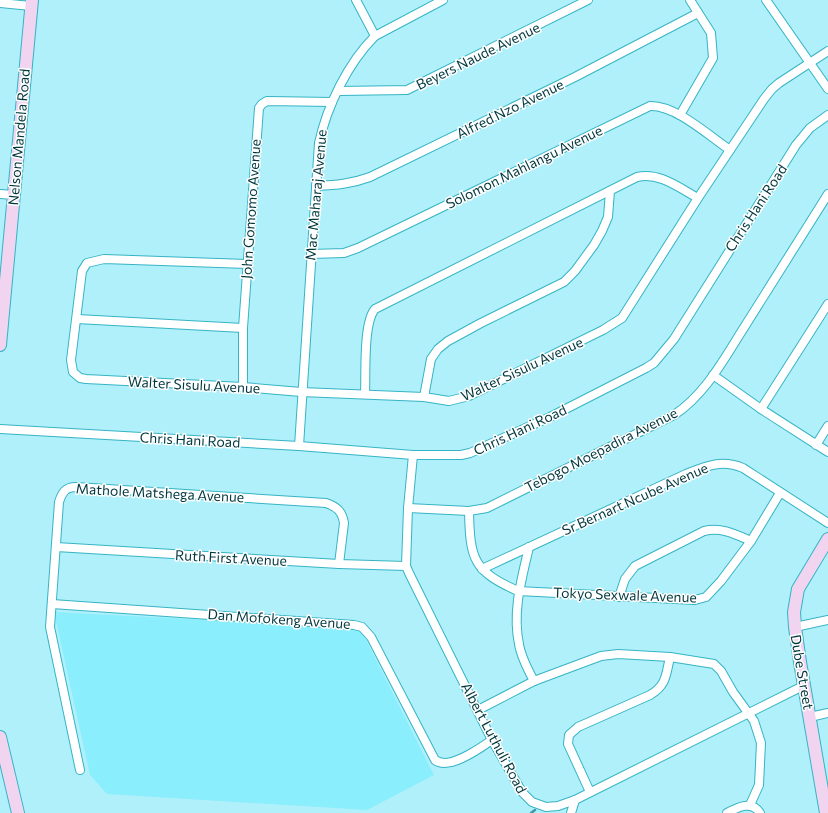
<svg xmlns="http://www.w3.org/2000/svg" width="828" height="813" font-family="Commissioner,sans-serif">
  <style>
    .built { fill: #8beefd }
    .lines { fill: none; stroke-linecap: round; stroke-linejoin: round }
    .stream { stroke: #3c9ba8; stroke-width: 2.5 }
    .street-casing { stroke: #35b4c5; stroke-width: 10 }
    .secondary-casing { stroke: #35b4c5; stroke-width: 14 }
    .street { stroke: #fff; stroke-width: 8 }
    .secondary { stroke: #f1d5f0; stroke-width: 12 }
    .labels { text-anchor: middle; stroke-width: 3; stroke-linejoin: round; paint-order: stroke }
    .street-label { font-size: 14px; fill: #00383f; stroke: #fff }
  </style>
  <rect width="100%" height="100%" fill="#b0f0fa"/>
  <polygon class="built" points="54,612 360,628 434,775 367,810 107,794 90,775"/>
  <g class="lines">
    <polyline class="stream" points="531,813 535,810"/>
    <defs>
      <g id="street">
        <polyline points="356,0 375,36"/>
        <polyline points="766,0 828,89"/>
        <polyline points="0,3 31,6"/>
        <polyline points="338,91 407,90 588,0"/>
        <polyline points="680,115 713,58 711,33 690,0"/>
        <path d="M 316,186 C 336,185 351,184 370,177 L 575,77 L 698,13"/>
        <polyline points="0,194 14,195"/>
        <path d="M 311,254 L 344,253 L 358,248 L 650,106 C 676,105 709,136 730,150"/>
        <polyline points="247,264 104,259 87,263 82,271 71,360 73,372 80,378 86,379 243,387 301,392 424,397 449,401 469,396 603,330 622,318 698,198 764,99 772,89 779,83 828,51"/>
        <polyline points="77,319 243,328"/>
        <polyline points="713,375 761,409 828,452"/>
        <polyline points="243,387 243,328 259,108 262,104 267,101 332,102"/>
        <path d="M 365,393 C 366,373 363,323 375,309 L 637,177 C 660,172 679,188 698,198"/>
        <polyline points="424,397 431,359 438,349 448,341 481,323 564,282 575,271 594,245 602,231 608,217 610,191"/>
        <polyline points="761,409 828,304"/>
        <polyline points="0,429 299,446 413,455 461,455 470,453 550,417 646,368 654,363 674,339 796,145 810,128 828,115"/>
        <polyline points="816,445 828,426"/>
        <path d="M 299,446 L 319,143 C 327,106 348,63 375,36 L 443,0"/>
        <polyline points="413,455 408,508 406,566 409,573 492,740 522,792 532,802 546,807 558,806 575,800 805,685"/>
        <path d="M 408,508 L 469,511 L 487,508 L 674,415 C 706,394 725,357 745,326 C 773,282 800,238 828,194"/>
        <path d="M 469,511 C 470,559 473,571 518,591 L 695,600 L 706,597 L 721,581 L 751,541 L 780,493"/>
        <polyline points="56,547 339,564 406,566"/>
        <path d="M 529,547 C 522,578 512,611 519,644 C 521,657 528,670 534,681"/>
        <path d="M 482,569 L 686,474 C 706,466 722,459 743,468 L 828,523"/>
        <path d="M 619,597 L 625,579 L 635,566 L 704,531 C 722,527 735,534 751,541"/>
        <path d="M 52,604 L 354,625 L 362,627 L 371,637 L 435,760 C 449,771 480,748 492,740"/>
        <polyline points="795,627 828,620"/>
        <polyline points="478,710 534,681 601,656 618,654 670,657 714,664 721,671 733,692 754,721 761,743 759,785 750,805"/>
        <polyline points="810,717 828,713"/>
        <path d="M 80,770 L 50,627 L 59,502 C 62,493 65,487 76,487 L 326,503 C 337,507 342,511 344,523 L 339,564"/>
        <path d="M 590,792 L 568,744 L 569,735 L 578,727 L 650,695 C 667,685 666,674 670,657"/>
        <polyline points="571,813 575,800"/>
        <path d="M 727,813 C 738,807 752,800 760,813"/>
      </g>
      <g id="secondary">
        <polyline points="0,345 32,0"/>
        <polyline points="0,737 18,813"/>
        <polyline points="826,813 800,662 795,627 794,612 798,589 828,539"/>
      </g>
    </defs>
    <use href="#street" class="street-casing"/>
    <use href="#secondary" class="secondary-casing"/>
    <use href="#street" class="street"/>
    <use href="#secondary" class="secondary"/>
  </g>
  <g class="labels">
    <g class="street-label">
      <text transform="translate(478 56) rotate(-26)" y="5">Beyers Naude Avenue</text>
      <text transform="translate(510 109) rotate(-26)" y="5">Alfred Nzo Avenue</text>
      <text transform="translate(19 137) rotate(-85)" y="5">Nelson Mandela Road</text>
      <text transform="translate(524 167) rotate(-26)" y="5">Solomon Mahlangu Avenue</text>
      <text transform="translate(316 195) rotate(-85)" y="5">Mac Maharaj Avenue</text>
      <text transform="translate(756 208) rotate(-57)" y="5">Chris Hani Road</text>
      <text transform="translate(251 209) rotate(-86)" y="5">John Gomomo Avenue</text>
      <text transform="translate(522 369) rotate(-25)" y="5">Walter Sisulu Avenue</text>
      <text transform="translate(194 385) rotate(3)" y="5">Walter Sisulu Avenue</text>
      <text transform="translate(520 430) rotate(-25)" y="5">Chris Hani Road</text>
      <text transform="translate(190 440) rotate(3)" y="5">Chris Hani Road</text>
      <text transform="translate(601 450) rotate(-27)" y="5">Tebogo Moepadira Avenue</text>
      <text transform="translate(160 493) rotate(3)" y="5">Mathole Matshega Avenue</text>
      <text transform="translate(635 499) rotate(-24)" y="5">Sr Bernart Ncube Avenue</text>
      <text transform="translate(231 558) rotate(3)" y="5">Ruth First Avenue</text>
      <text transform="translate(625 595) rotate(2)" y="5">Tokyo Sexwale Avenue</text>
      <text transform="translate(279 619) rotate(4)" y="5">Dan Mofokeng Avenue</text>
      <text transform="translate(802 672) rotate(80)" y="5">Dube Street</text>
      <text transform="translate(494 738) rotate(62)" y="5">Albert Luthuli Road</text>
    </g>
  </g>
</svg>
